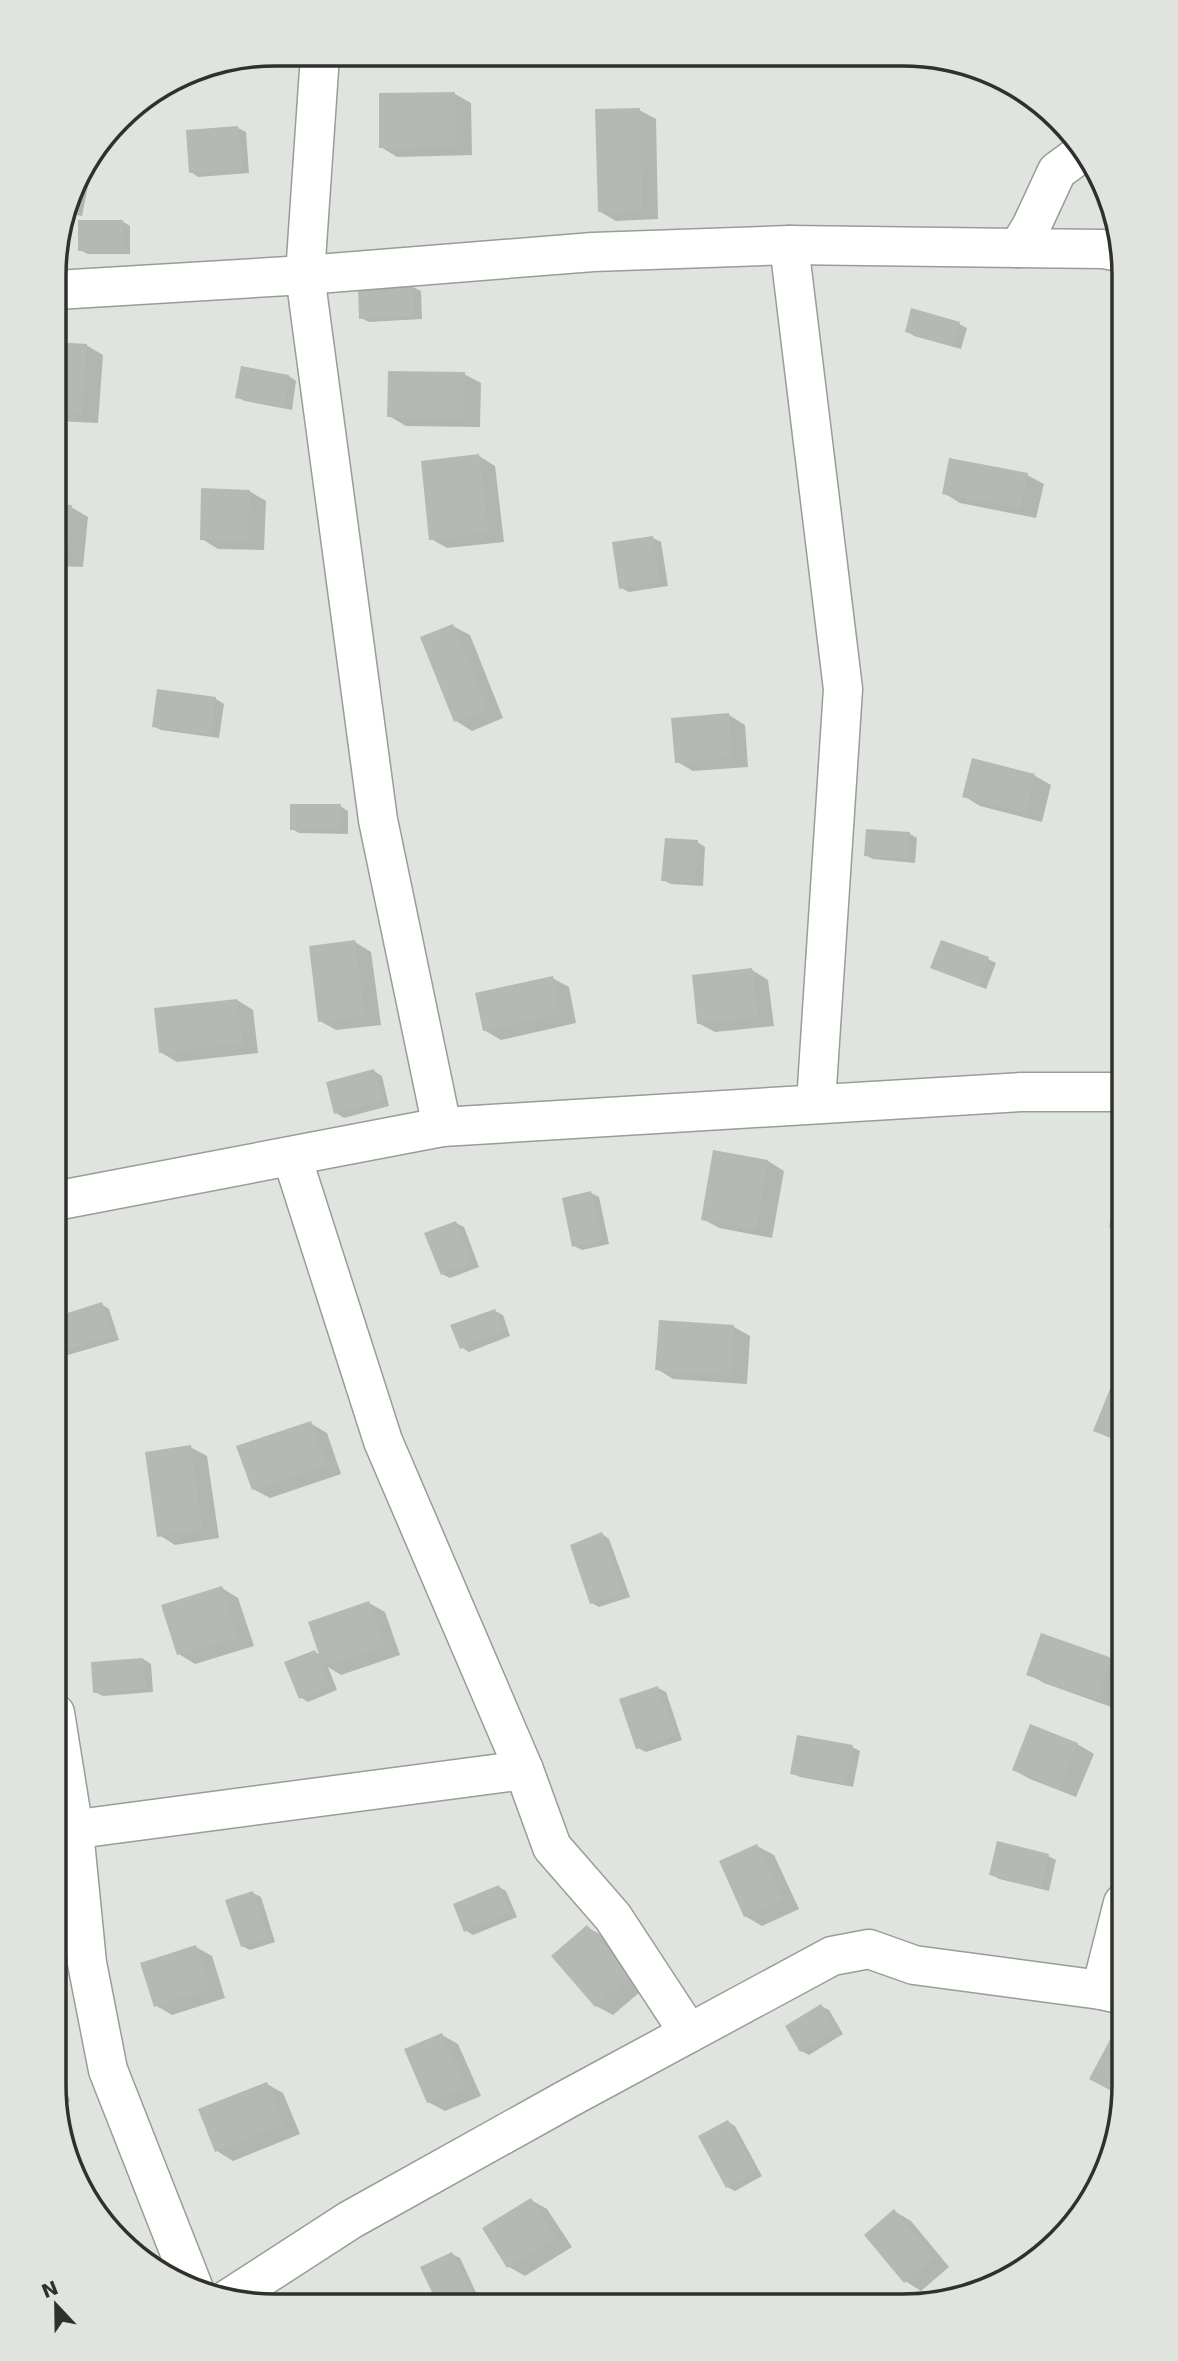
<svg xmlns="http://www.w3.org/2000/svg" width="1178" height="2361" font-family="'DejaVu Sans',sans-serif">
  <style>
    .shadow { fill: #0003 }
    .building { fill: #b5b9b4 }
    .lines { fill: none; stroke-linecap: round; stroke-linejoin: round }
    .street-casing { stroke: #989d97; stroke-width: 41 }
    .street { stroke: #fff; stroke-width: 38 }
    .rim { fill: none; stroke: #30312f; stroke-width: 3.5 }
  </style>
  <rect width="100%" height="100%" fill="#dfe4de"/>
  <g class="shadow">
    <polygon points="455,94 471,103 472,155 397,157 381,147"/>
    <polygon points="639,110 656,119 658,219 616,221 599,211"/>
    <polygon points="238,128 246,132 249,173 198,177 191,172"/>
    <polygon points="85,167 91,171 82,216 66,213 77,177"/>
    <polygon points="122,221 130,226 130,254 88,254 80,250"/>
    <polygon points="413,287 421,291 422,319 369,322 361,318"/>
    <polygon points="959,324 967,328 961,349 914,336 907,331"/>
    <polygon points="56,344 86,345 103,355 98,423 56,421"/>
    <polygon points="464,374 481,383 480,427 406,426 389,416"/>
    <polygon points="289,376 296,381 292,410 245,401 237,397"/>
    <polygon points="479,456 495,466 504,542 447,548 431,539"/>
    <polygon points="1027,475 1044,484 1036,518 960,503 944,493"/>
    <polygon points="249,491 266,501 264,550 218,549 202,539"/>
    <polygon points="56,506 71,507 88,517 83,567 56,566"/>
    <polygon points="653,538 661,542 668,586 629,592 621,588"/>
    <polygon points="453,626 470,635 503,718 472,731 456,721"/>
    <polygon points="158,691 216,699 224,704 219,738 161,730 153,726"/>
    <polygon points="729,715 745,725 748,767 693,771 676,761"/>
    <polygon points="973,760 1035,776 1051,785 1042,822 980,806 964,796"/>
    <polygon points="340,806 348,811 348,834 299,833 292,829"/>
    <polygon points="56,832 61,835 66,911 55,911"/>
    <polygon points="910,834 917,838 915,863 873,859 865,855"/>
    <polygon points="697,842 705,847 703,886 671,884 663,880"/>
    <polygon points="355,942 371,952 381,1025 336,1030 320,1021"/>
    <polygon points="988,959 996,963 986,989 932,968"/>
    <polygon points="752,970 768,980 774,1026 715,1032 698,1023"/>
    <polygon points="552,978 569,987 576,1023 501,1040 484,1030"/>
    <polygon points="237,1000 253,1010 258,1053 177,1062 160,1052"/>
    <polygon points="374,1071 382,1076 389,1106 344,1118 336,1113"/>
    <polygon points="768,1161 784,1171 772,1238 719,1228 703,1219"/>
    <polygon points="1120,1183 1123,1184 1123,1231 1111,1226"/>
    <polygon points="591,1193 599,1197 609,1244 582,1250 574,1246"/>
    <polygon points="456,1223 464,1227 479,1267 450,1278 442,1274"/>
    <polygon points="101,1304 109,1309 119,1340 68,1355 60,1350"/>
    <polygon points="495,1311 503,1315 510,1336 469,1352 461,1347"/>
    <polygon points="734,1327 750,1336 747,1384 673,1379 657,1369"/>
    <polygon points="1113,1386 1123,1390 1123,1444 1096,1430"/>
    <polygon points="310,1423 327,1433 341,1474 270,1498 253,1489"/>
    <polygon points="190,1447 207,1456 219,1538 175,1545 159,1535"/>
    <polygon points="602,1534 609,1539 630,1597 599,1607 592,1603"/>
    <polygon points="222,1588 238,1598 254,1646 195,1664 179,1654"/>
    <polygon points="369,1603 385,1612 400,1655 341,1675 328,1667 337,1690 308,1702 300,1697 315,1652 321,1655"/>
    <polygon points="143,1659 151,1664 153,1692 103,1696 95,1692"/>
    <polygon points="1111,1659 1123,1666 1123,1679 1114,1708 1044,1683 1028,1674"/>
    <polygon points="658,1688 666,1692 682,1740 646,1752 638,1748"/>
    <polygon points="1077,1744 1094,1754 1076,1797 1030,1779 1014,1770"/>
    <polygon points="852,1747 860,1751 853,1787 800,1777 792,1773"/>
    <polygon points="757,1846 774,1855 799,1909 762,1926 745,1916"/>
    <polygon points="1048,1856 1056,1860 1049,1891 999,1879 991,1874"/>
    <polygon points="499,1887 506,1891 517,1917 473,1935 465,1930"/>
    <polygon points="253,1893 261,1897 275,1942 250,1950 242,1946"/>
    <polygon points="587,1927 603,1936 647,1986 613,2015 596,2006"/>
    <polygon points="196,1947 212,1956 225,1998 172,2015 155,2005"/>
    <polygon points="821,2006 829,2010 843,2034 809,2055 801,2051"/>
    <polygon points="442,2035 458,2044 481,2096 445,2111 428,2102"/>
    <polygon points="54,2063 58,2066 70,2101 58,2106"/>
    <polygon points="267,2084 283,2093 300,2134 233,2161 217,2151"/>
    <polygon points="728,2122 735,2126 762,2176 735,2191 727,2187"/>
    <polygon points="531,2200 547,2209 572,2247 525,2276 509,2267"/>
    <polygon points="894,2211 911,2221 949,2267 921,2291 905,2281"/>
    <polygon points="452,2254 460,2258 480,2301 471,2305 440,2305 423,2268"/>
  </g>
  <g class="building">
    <polygon points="455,92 456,147 379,148 379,93"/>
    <polygon points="640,108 642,211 598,212 595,109"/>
    <polygon points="238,126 242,169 189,173 186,130"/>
    <rect x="78" y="220" width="45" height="31"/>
    <polygon points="413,285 415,315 359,319 358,289"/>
    <polygon points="911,308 960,322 953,346 905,332"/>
    <polygon points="56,342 87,344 82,415 56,413"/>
    <polygon points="241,366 289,375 284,407 235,398"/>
    <polygon points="388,371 465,372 464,419 387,417"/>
    <polygon points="479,454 489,533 429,540 421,461"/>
    <polygon points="949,458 1028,473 1020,509 942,494"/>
    <polygon points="201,488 250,490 248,541 200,540"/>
    <polygon points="56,504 72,505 67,559 56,558"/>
    <polygon points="653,536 660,582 619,589 612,542"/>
    <polygon points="453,624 488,709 454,722 420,637"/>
    <polygon points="157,689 216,697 211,735 152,727"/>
    <polygon points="729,713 732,758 675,763 671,718"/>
    <polygon points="972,758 1035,774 1026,813 962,797"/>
    <polygon points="290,804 341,804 340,830 290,830"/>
    <polygon points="866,829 910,832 908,859 864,856"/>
    <polygon points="665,838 698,840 695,883 661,881"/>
    <polygon points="355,940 365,1016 318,1022 309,946"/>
    <polygon points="941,940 989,957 978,986 930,968"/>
    <polygon points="752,968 758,1017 697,1024 692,975"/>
    <polygon points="553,976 561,1014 483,1031 475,993"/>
    <polygon points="237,999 243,1044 159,1053 154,1008"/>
    <polygon points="374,1069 382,1101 334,1114 326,1082"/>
    <polygon points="713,1150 768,1160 756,1230 701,1220"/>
    <polygon points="1119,1181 1123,1182 1123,1230 1109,1227"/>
    <polygon points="591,1191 602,1240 572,1247 562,1198"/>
    <polygon points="456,1221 472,1263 441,1275 424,1233"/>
    <polygon points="102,1302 113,1336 59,1352 55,1339 55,1317"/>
    <polygon points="495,1309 503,1332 460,1349 450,1325"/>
    <polygon points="659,1320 734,1325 731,1376 655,1370"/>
    <polygon points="1112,1384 1123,1388 1123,1443 1093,1431"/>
    <polygon points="311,1421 326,1465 252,1490 236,1446"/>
    <polygon points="191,1445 203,1530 157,1537 145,1452"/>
    <polygon points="602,1532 623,1592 590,1604 570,1545"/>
    <polygon points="222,1586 238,1637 177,1655 161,1605"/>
    <polygon points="369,1601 385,1646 323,1666 308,1622"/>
    <polygon points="1041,1633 1112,1658 1097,1700 1026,1675"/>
    <polygon points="315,1650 330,1686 299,1699 284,1662"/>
    <polygon points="143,1658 146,1688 93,1693 91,1662"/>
    <polygon points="658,1686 675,1735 636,1749 619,1699"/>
    <polygon points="1030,1724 1078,1743 1060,1789 1012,1770"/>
    <polygon points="797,1735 853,1745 845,1783 790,1774"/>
    <polygon points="997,1841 1049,1854 1041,1888 989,1875"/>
    <polygon points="757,1844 783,1900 744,1917 719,1861"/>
    <polygon points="499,1885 510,1912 464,1932 453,1904"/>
    <polygon points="253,1891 268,1937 241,1947 225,1900"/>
    <polygon points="587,1925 631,1976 595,2007 551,1956"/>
    <polygon points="196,1945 210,1989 154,2007 140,1963"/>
    <polygon points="821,2004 837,2030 800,2052 785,2026"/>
    <polygon points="442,2033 466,2087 427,2103 404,2049"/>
    <polygon points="1111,2038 1123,2044 1123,2097 1089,2079"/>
    <polygon points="267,2082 284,2124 215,2152 198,2109"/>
    <polygon points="728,2120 756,2171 726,2188 698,2136"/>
    <polygon points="531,2198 556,2238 507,2268 482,2228"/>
    <polygon points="894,2209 934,2257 904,2283 864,2235"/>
    <polygon points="452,2252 473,2297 455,2305 438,2305 420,2267"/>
  </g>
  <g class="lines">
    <defs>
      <g id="street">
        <polyline points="320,55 305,275 378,820 442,1127"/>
        <polyline points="789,245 843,689 816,1103"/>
        <polyline points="1018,248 1031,227 1057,171 1079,155"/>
        <polyline points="56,290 305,275 593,252 789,245 1103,249 1120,252"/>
        <polyline points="292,1157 383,1441 524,1770 552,1847 613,1917 689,2033"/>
        <polyline points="55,1201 442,1127 1021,1092 1124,1092"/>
        <polyline points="55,1713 74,1831 87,1963 108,2070 194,2289"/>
        <polyline points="55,1832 524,1770"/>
        <polyline points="1101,1990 1123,1903"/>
        <polyline points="228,2299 350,2220 569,2098 832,1956 869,1949 914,1965 1101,1990 1123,1995"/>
      </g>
    </defs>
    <use href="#street" class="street-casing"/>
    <use href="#street" class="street"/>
  </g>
  <path d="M0 0H1178V2361H0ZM275 66H903A209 209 0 0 1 1112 275V2085A209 209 0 0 1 903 2294H275A209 209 0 0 1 66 2085V275A209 209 0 0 1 275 66Z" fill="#dfe4de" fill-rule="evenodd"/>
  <path class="rim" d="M275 66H903A209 209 0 0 1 1112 275V2085A209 209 0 0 1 903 2294H275A209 209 0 0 1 66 2085V275A209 209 0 0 1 275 66Z"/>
  <g transform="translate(56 2305) rotate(338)" stroke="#dfe4de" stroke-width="5" paint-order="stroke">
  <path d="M0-5L12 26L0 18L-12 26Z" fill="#30312f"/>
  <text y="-10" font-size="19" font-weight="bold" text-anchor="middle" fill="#30312f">N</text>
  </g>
</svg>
